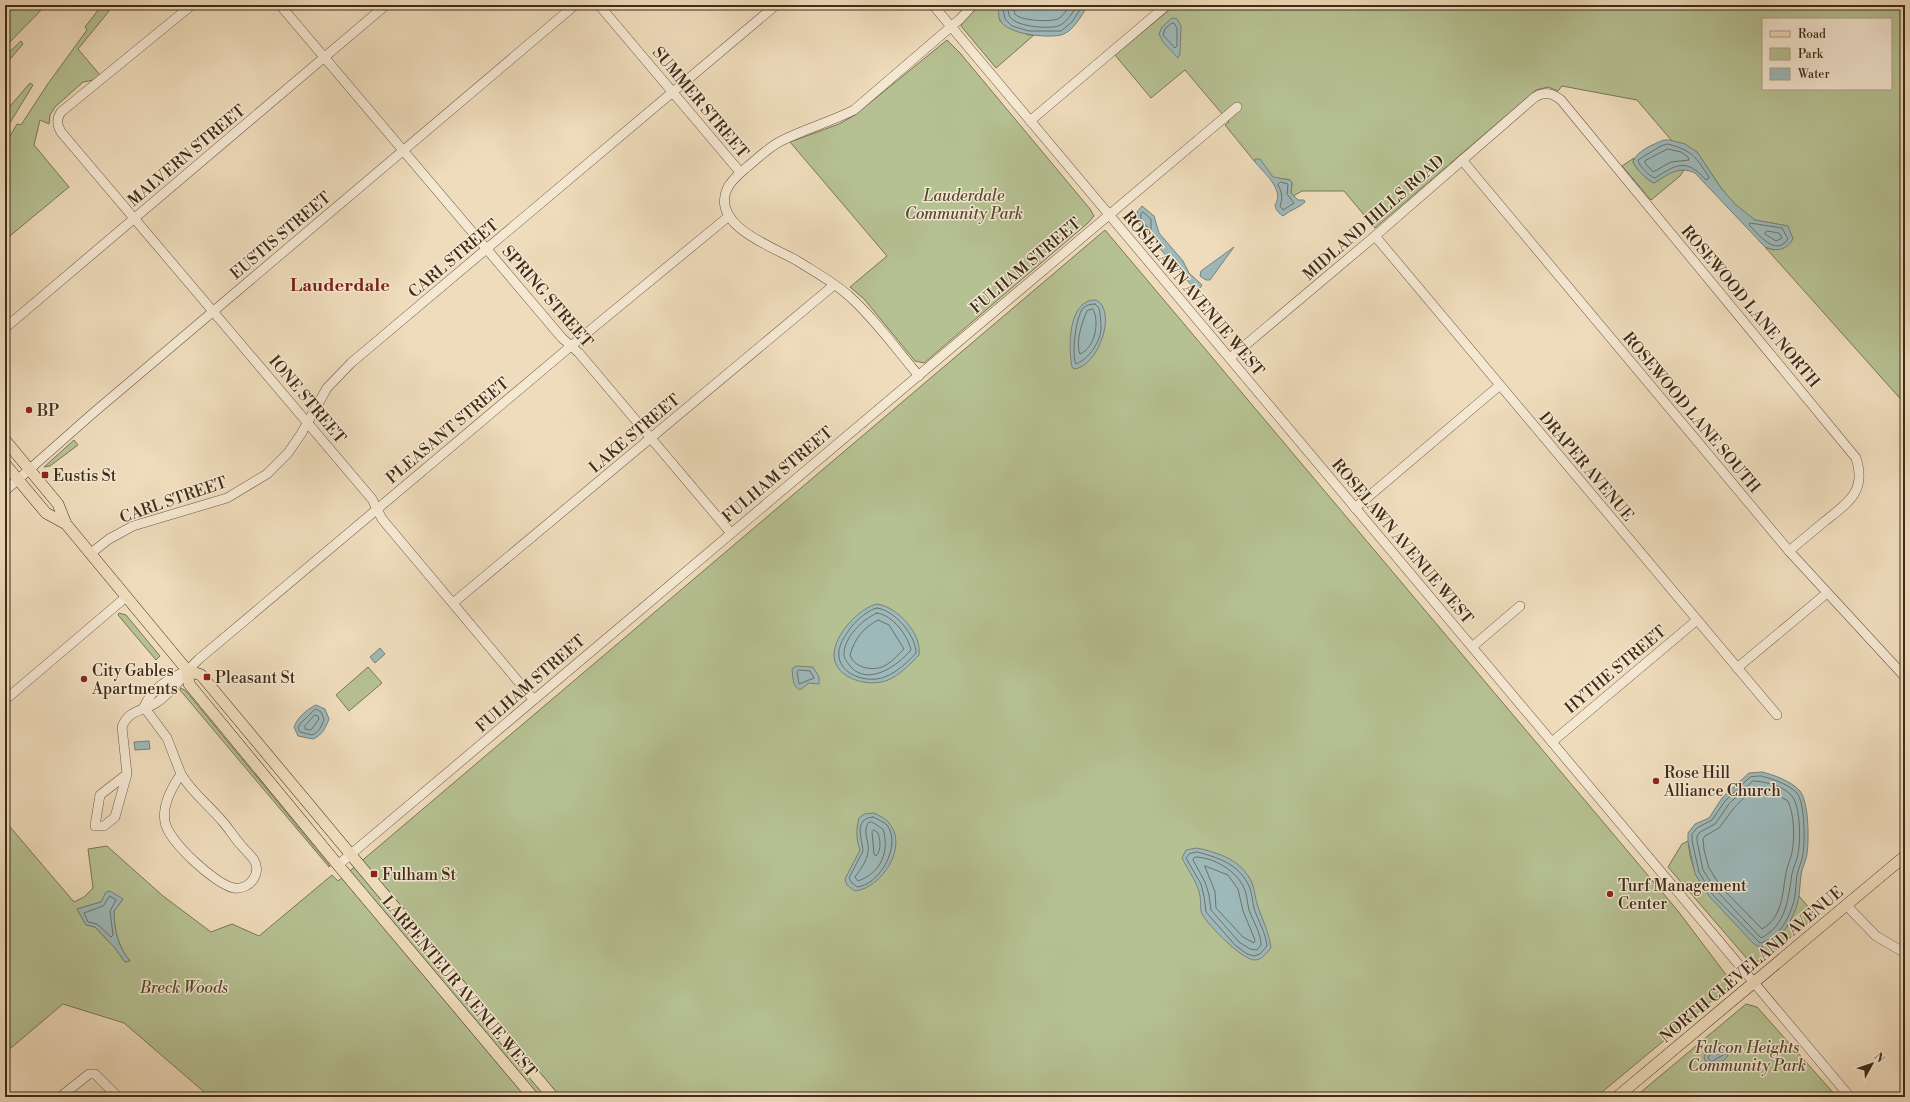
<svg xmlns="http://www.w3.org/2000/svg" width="1910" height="1102" font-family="'Libre Bodoni',serif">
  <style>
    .green { fill: #b6c193; stroke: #7b7655; fill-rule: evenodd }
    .water { fill: #9db9ba; stroke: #788179 }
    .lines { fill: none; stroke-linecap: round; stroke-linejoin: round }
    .shore { stroke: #6e7268; stroke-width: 1 }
    .minor-casing { stroke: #6c5840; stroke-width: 10 }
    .major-casing { stroke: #402c17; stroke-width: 12 }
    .minor { stroke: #f5e8d3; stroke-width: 9 }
    .major { stroke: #efdcbc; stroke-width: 11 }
    .poi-dot { fill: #8f2418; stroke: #f5e8d3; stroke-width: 1.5 }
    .labels { text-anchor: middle; stroke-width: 3; stroke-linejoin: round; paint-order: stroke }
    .street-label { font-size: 16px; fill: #402c17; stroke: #f5e8d3 }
    .park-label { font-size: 16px; font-style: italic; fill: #584a30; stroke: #f5e8d3 }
    .poi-label { font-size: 16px; fill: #402c17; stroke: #f5e8d3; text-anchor: start }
    .quarter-label { font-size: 18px; font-weight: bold; fill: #7a1f14; stroke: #f5e8d3 }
  </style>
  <rect width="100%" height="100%" fill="#efdcbc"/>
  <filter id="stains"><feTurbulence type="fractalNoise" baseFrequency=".005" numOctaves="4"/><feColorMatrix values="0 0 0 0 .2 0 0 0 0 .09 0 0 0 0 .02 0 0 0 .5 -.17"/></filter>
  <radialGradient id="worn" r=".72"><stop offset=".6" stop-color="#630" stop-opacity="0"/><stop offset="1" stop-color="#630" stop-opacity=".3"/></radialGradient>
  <g class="green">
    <polygon points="5,5 46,5 5,47"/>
    <polygon points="102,5 114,5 78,49 100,75 94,80 83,82 55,107 50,115 49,124 40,120 34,145 69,187 5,240 5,145 17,124 21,125 47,85 87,30 85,27"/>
    <polygon points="978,5 998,5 1000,21 1028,35 1034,35 996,68 961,26 964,20"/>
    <path d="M 1175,5 L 1905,5 L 1905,404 L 1765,247 L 1774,250 L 1793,239 L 1787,226 L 1755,220 L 1735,205 L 1721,188 L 1697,152 L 1672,141 L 1637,100 L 1562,86 L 1558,91 L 1548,87 L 1536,90 L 1375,228 L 1344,191 L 1302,191 L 1293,196 L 1291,193 L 1292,183 L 1290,180 C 1285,178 1275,180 1271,176 C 1264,170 1267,165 1256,159 L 1255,162 L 1225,125 L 1229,122 L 1185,70 L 1151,98 L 1115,55 ZM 1763,19 L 1891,19 L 1891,89 L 1763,89 Z"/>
    <polygon points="947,40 960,53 1090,209 1094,216 1088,223 924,363 915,361 864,299 850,287 887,256 790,142 839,124 855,115"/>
    <polygon points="21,41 23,44 5,65 5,56"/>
    <polygon points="30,83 33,85 5,131 5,112"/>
    <path d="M 1634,158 L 1633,162 C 1637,170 1646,179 1654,183 L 1674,170 L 1684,170 L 1680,176 L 1651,200 L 1622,166 Z"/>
    <path d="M 1105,230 L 1678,911 L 1730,980 L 1726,989 L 1596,1097 L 210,1097 L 124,1023 L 63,1004 L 5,1053 L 5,821 L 74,902 L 84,897 L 93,888 L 88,849 L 107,846 L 163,896 L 211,932 L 232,924 L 259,936 L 332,875 L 338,881 ZM 105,896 L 123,899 L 114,911 C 114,929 118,947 130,961 L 125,962 L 115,948 L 95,927 L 86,925 L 77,909 L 101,902 Z"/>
    <polygon points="74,440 78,445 50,466 44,467"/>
    <polygon points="119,613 126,615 160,656 156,660 118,615"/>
    <polygon points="368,667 382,683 349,711 336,695"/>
    <polygon points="181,688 186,691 330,866 329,867 180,690"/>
    <path d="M 1688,841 C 1692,882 1710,896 1737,924 L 1787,927 L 1799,896 L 1816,916 L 1762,961 L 1749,961 L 1668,867 L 1682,844 Z"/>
    <polygon points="1746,1004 1757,1007 1837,1097 1635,1097"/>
  </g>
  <g class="water">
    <path d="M 998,5 L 1088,5 C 1082,15 1073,32 1061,35 C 1048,38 1007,35 1000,20 C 998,16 999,9 998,5 Z"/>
    <polygon points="1172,18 1177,19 1181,26 1180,54 1178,58 1163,42 1159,34 1162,27"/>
    <path d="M 1664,140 L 1669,140 L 1685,144 L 1697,152 L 1721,188 L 1735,204 L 1755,220 L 1788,226 L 1793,239 C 1786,250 1778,252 1765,247 L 1695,173 C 1679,165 1667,175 1654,183 C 1646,179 1637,170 1633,162 C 1636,151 1654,144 1664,140 Z"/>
    <path d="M 1255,159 L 1260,159 L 1273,177 L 1290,180 L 1292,183 L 1291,193 L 1298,200 L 1304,200 L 1305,202 C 1299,208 1290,210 1283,216 C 1279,213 1276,211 1275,205 C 1285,190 1264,173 1255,162 Z"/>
    <polygon points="1142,206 1154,216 1159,233 1183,261 1189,273 1202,285 1200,288 1197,289 1193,287 1138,223 1137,212"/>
    <polygon points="1234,247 1210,280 1206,280 1200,276 1201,271"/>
    <path d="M 1096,300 C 1118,311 1098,367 1074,369 L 1072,367 C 1068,347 1068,299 1096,300 Z"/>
    <path d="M 877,604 C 898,607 922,634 919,655 C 910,664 900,675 888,680 C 870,688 835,679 834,656 C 833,636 859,608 877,604 Z"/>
    <polygon points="380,648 385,654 375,663 370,657"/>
    <path d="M 796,666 L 813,667 L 819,677 L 819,684 L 809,683 L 800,690 C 792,686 793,677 792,669 Z"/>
    <path d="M 316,705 L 325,709 L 329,719 C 325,729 322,735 313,739 L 298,736 L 294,727 C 297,718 307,709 316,705 Z"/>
    <polygon points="149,741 150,749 135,750 134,742"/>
    <path d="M 1762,772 C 1774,775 1791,781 1800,791 C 1809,803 1809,840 1807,854 C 1806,861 1802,868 1801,875 C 1800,882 1800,889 1799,896 C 1795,917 1782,942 1760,947 L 1754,944 L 1709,896 L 1695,874 L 1688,841 L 1688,833 L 1695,824 L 1709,818 L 1722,798 L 1749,773 Z"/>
    <path d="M 874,813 C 879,816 886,818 889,823 C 909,846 882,888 855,891 L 847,885 L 845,879 L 860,850 C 856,839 856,830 859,818 L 864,814 Z"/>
    <path d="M 1197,848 C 1219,853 1242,860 1252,883 C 1255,890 1255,899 1258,907 C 1263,921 1269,933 1271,948 C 1266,953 1262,960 1255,960 C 1242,960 1208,925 1202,914 C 1200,910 1201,902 1200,896 C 1198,883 1188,870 1182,858 L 1186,850 Z"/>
    <path d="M 110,891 L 123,899 L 114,911 C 114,930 118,947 130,961 L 125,962 L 115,948 L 95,927 L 86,925 L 77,909 L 101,902 L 106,892 Z"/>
    <polygon points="1718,1043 1722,1044 1727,1049 1728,1056 1723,1061 1710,1067 1706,1063 1704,1057 1709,1048"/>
  </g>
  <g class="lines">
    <g class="shore">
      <polyline points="1002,5 1005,19 1012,26 1029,31 1061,31 1072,22 1083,5"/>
      <path d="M 1007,5 C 1008,9 1008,14 1010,17 C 1017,27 1048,29 1058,26 C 1067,23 1073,12 1077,5"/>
      <path d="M 1013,5 C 1014,8 1014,12 1015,14 C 1020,21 1051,22 1058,19 C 1063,16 1067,10 1070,5"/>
      <polygon points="1172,23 1174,23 1177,28 1177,46 1175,48 1163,35 1165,29"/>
      <path d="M 1668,144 C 1693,151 1695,156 1709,177 L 1708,179 L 1706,180 C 1686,158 1677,164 1655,178 C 1649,176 1639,166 1638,160 L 1661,146 Z"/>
      <polygon points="1668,149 1681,152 1688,157 1689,160 1671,162 1653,172 1645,163 1645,161"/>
      <path d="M 1281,182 L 1288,184 L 1287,194 L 1294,203 L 1283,210 L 1280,206 C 1283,198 1282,192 1278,185 Z"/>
      <polygon points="1143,212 1151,219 1151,230 1141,221 1141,214"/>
      <path d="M 1750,223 L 1782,228 L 1788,239 C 1776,257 1759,235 1750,226 Z"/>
      <polygon points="1767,231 1779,233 1782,238 1776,241 1765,234"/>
      <path d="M 1095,304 L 1099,308 C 1100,314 1101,321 1101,328 C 1101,341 1089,359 1076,364 C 1071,354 1076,317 1083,308 C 1086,305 1091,304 1095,304 Z"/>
      <path d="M 1093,309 C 1100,322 1095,348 1080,354 C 1075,343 1082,322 1087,311 Z"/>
      <path d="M 877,608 C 894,610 916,635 916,653 C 909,661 897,672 887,676 C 871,684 842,677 839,657 C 837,646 846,634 852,626 C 858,619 868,610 877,608 Z"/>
      <path d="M 877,613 C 893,615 908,636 911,650 C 897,666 868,687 850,666 C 848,663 844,659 844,655 C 843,638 863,619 877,613 Z"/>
      <path d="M 878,620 L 889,625 L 904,649 C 898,655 890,664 882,667 C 870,671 854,667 850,655 C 855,638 863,628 878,620 Z"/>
      <polygon points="799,670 810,671 814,678 799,684 797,672"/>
      <path d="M 316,709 L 321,712 L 324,719 C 322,726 319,732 312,735 L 300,732 L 298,728 L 300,724 Z"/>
      <polygon points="315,715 318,716 319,719 311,730 305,729 305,726"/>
      <path d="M 1761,776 C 1773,779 1788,784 1797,793 C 1805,804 1805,840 1803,854 C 1802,861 1799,867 1797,874 C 1796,881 1796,889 1795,896 C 1792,913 1780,939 1760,943 L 1712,894 L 1699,872 L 1692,841 L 1692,834 L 1697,828 L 1712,820 L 1725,801 L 1750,777 Z"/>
      <path d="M 1753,781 C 1765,781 1788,787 1794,799 C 1800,811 1801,841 1798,854 C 1797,861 1793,867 1792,874 C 1788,898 1787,925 1761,938 L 1716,890 L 1703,870 L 1697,841 L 1697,836 L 1700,832 L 1715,824 L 1729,804 Z"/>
      <path d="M 1755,787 L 1769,790 L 1788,801 C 1794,813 1795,839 1792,852 C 1791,859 1787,866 1786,873 C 1782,894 1783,917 1762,929 L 1721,887 L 1709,868 L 1704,850 L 1703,839 L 1705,836 L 1719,828 L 1734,808 Z"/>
      <path d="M 873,817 C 877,819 884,822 887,825 C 902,845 880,885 857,887 L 851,882 L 849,878 L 863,851 C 862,838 853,819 873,817 Z"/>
      <path d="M 872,822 L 883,829 C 890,851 881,873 858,881 L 855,877 C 860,870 867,861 868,852 C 870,842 862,833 868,823 Z"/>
      <path d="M 874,830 L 878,833 C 880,840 882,849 876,856 L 874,854 L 872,832 Z"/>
      <path d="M 1197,852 C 1217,857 1238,864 1248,884 C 1252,891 1252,900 1254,908 C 1258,921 1266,933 1267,946 L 1260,954 L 1254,956 L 1247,954 L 1235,945 L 1206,912 L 1204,896 L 1201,884 L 1186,858 L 1189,854 Z"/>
      <path d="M 1195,857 C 1213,857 1235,870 1243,886 C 1247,893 1247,902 1249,910 C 1253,921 1261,933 1261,945 L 1257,950 L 1250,949 L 1239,942 L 1211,910 L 1209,895 L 1205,882 L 1193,860 Z"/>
      <polygon points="1205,866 1228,875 1238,889 1243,911 1255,940 1254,943 1243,937 1216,908 1215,892"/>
      <polygon points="110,896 116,900 110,911 113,935 111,937 97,924 88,922 84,913 103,906"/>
      <polygon points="1718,1047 1723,1050 1723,1055 1711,1062 1708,1058 1712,1051"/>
    </g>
    <defs>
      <g id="minor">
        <path d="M 192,5 L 61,112 C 56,119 57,125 61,132 L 372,499 L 382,519 L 533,699"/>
        <polyline points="280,5 562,338 579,353 731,533"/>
        <polyline points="599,5 740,172"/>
        <polyline points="933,5 1850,1097"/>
        <polyline points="1030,121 1167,5"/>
        <polyline points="1462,160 1789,551 1905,677"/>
        <polyline points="1375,236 1777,715"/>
        <polyline points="5,328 386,5"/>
        <path d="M 1230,358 L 1375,236 L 1535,97 C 1545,91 1552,93 1561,100 L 1856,458 C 1867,491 1848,503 1825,521 C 1813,531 1801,541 1789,551"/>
        <path d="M 919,376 C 896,349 875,319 849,296 C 834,282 813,271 796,260 C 773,247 711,226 727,189 C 731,180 740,173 747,167 C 758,158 769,147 781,141 C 805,129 830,122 854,110 L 960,19 L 973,5"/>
        <polyline points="5,491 92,414 575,5"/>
        <polyline points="1355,508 1500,385"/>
        <polyline points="90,554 109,539 133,526 227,498 267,474 288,453 301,434 327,388 351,363 776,5"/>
        <polyline points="453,603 834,285"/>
        <polyline points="1472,647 1520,606"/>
        <polyline points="1737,668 1827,593"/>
        <polyline points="5,700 126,597"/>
        <polyline points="144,707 167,738 181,774"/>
        <path d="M 144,707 C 152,688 168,679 186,671"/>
        <polyline points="1552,742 1697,620"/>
        <path d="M 127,774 L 115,817 L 104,826 L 95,826 L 100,795 L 127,774 L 122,727 C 128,710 143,711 156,703 C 173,692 184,673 199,659 L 571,346 L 729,216"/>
        <path d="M 181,774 C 192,793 209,805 223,822 C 229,829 234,837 240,844 C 244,849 250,854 254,860 C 262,873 250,890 234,888 C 216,885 168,841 165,822 C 162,806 172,787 181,774 Z"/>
        <polyline points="338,865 1237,107"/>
        <polyline points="1847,906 1876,936 1905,953"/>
        <polyline points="60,1097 89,1074 95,1074 118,1097"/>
      </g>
      <g id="major">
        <polyline points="5,440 58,504 66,524"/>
        <polyline points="5,464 46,513 66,524 187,670 189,684 338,865 533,1097"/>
        <polyline points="187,670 201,675 553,1097"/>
        <polyline points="1617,1097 1905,856"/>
      </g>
    </defs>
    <use href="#minor" class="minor-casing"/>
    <use href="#major" class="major-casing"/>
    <use href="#minor" class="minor"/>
    <use href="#major" class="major"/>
  </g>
  <g class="poi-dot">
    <circle cx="29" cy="410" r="4"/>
    <rect x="41" y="471" width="8" height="8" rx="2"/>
    <rect x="203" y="673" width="8" height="8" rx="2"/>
    <circle cx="84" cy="679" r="4"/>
    <circle cx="1656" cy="781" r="4"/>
    <rect x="370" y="870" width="8" height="8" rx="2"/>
    <circle cx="1610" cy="894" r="4"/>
  </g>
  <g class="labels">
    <g class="street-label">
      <text transform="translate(701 102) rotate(50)" y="6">SUMMER STREET</text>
      <text transform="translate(186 155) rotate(-40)" y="6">MALVERN STREET</text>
      <text transform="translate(1373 217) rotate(-41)" y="6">MIDLAND HILLS ROAD</text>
      <text transform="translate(280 235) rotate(-40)" y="6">EUSTIS STREET</text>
      <text transform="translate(453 258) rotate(-40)" y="6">CARL STREET</text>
      <text transform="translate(1025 265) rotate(-40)" y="6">FULHAM STREET</text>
      <text transform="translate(1194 293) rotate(50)" y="6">ROSELAWN AVENUE WEST</text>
      <text transform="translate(548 296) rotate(49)" y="6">SPRING STREET</text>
      <text transform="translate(1751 306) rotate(50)" y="6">ROSEWOOD LANE NORTH</text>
      <text transform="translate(308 399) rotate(50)" y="6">IONE STREET</text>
      <text transform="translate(1692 412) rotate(50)" y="6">ROSEWOOD LANE SOUTH</text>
      <text transform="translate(447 430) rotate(-40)" y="6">PLEASANT STREET</text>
      <text transform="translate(634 433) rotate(-40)" y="6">LAKE STREET</text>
      <text transform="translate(1587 466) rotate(50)" y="6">DRAPER AVENUE</text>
      <text transform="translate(777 474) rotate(-40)" y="6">FULHAM STREET</text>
      <text transform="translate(173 499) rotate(-19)" y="6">CARL STREET</text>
      <text transform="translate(1403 541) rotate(50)" y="6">ROSELAWN AVENUE WEST</text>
      <text transform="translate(1615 669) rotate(-40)" y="6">HYTHE STREET</text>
      <text transform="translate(530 683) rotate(-41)" y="6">FULHAM STREET</text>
      <text transform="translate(1751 964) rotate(-40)" y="6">NORTH CLEVELAND AVENUE</text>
      <text transform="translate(460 986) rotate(50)" y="6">LARPENTEUR AVENUE WEST</text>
    </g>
    <g class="park-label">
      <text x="964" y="201">Lauderdale<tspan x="964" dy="18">Community Park</tspan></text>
      <text x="184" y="993">Breck Woods</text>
      <text x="1747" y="1053">Falcon Heights<tspan x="1747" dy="18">Community Park</tspan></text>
    </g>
    <g class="poi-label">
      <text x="37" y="416">BP</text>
      <text x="53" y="481">Eustis St</text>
      <text x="92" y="676">City Gables<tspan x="92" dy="18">Apartments</tspan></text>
      <text x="215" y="683">Pleasant St</text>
      <text x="1664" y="778">Rose Hill<tspan x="1664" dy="18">Alliance Church</tspan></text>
      <text x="382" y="880">Fulham St</text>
      <text x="1618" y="891">Turf Management<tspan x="1618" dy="18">Center</tspan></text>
    </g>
    <g class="quarter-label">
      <text x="340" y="291">Lauderdale</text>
    </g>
  </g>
  <rect width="1910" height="1102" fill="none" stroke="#efdcbc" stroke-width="20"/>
  <rect x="6" y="6" width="1898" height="1090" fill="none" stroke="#402c17" stroke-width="2"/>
  <rect x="10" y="10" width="1890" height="1082" fill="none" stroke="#402c17"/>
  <rect x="1762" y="18" width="130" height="72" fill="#f5e8d3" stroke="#ad9d88"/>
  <rect x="1770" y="31" width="20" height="6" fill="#efdcbc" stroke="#ad9d88"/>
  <text x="1798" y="38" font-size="12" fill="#402c17">Road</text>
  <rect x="1770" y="48" width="20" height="12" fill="#b6c193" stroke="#ad9d88"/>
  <text x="1798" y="58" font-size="12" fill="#402c17">Park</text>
  <rect x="1770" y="68" width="20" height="12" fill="#9db9ba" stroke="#ad9d88"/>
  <text x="1798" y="78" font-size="12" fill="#402c17">Water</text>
  <g transform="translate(1872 1064) rotate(50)" stroke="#f5e8d3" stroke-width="3" paint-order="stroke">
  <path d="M0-3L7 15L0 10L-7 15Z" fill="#402c17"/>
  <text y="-6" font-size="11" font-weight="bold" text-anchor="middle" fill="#402c17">N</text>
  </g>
  <rect width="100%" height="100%" filter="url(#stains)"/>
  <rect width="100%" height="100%" fill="url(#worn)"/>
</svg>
